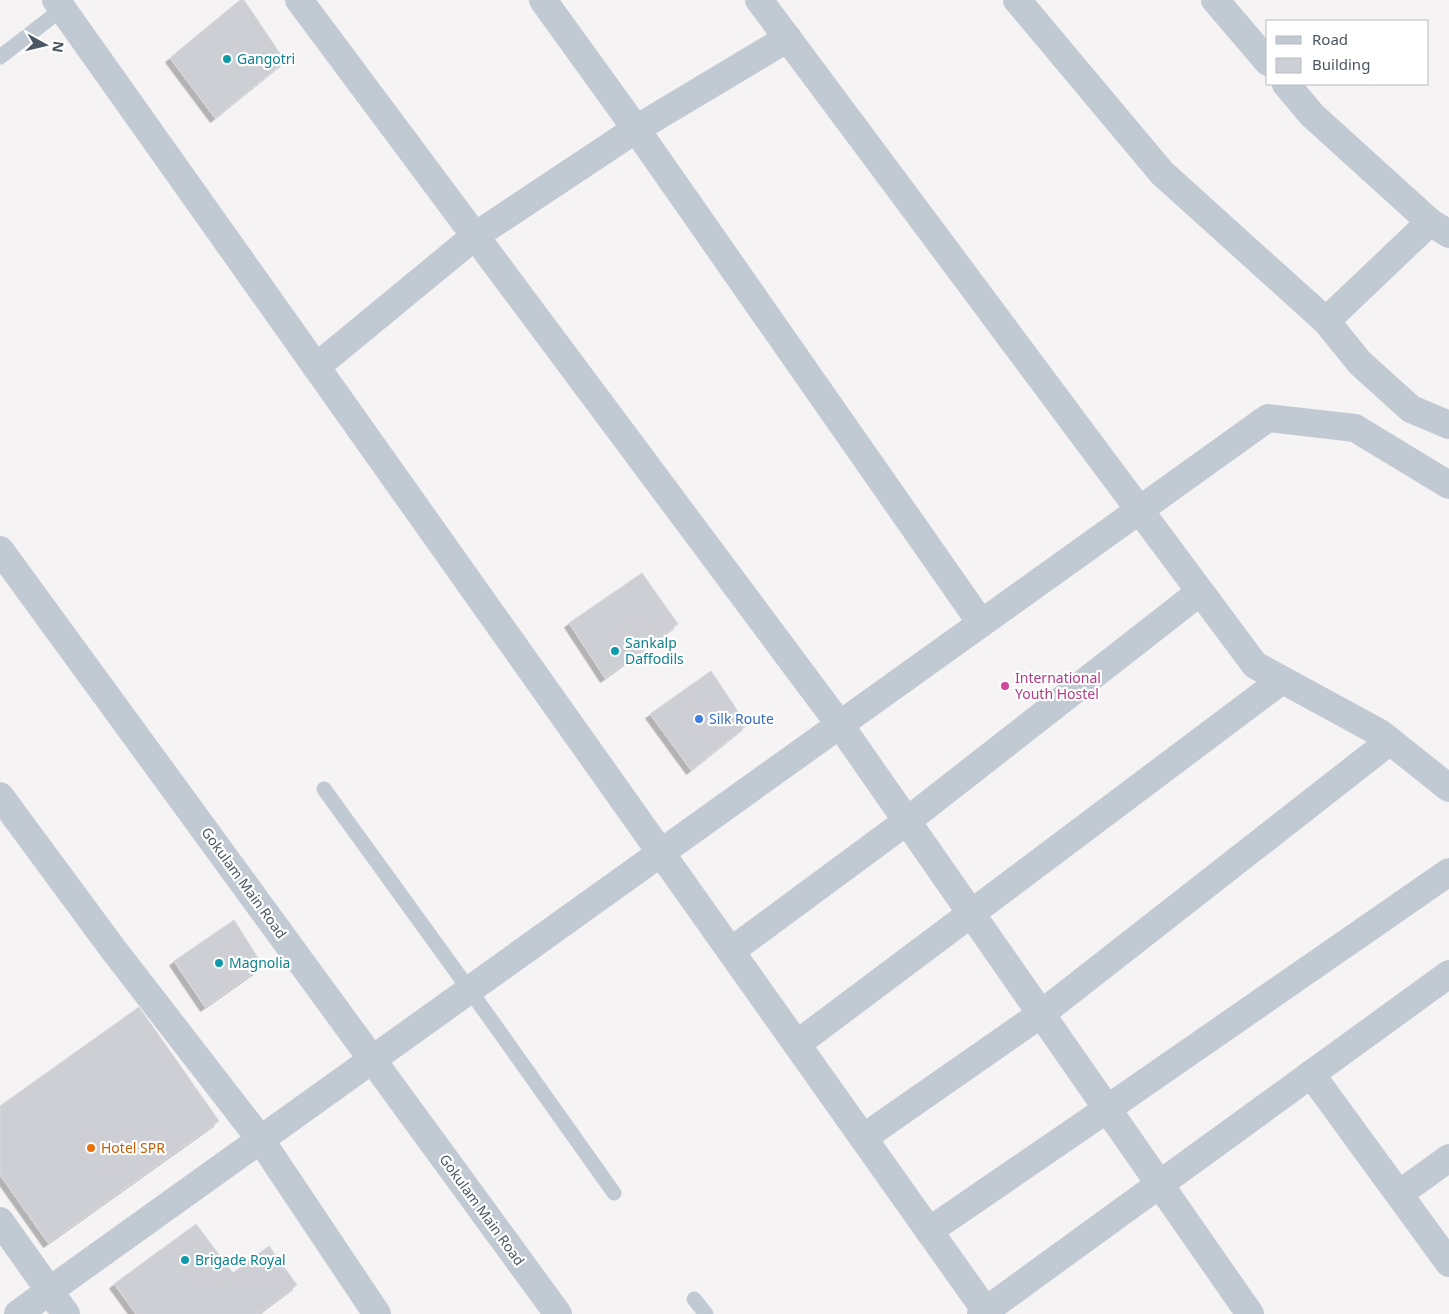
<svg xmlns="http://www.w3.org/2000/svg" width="1449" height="1314" font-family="'Noto Sans',sans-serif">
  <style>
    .building { fill: #cdcfd5; stroke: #d7d9de; filter: url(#shadow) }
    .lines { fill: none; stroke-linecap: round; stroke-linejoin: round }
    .lane { stroke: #c1cad2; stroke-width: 15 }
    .street { stroke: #c1cad2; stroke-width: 28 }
    .culture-dot { fill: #0f9aa8; stroke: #fff; stroke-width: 2 }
    .hotel-dot { fill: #d1479c; stroke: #fff; stroke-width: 2 }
    .shop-dot { fill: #3f7fe0; stroke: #fff; stroke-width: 2 }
    .food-dot { fill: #e8710a; stroke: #fff; stroke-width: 2 }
    .labels { text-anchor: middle; stroke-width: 4.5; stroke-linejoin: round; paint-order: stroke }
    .culture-label { font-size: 14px; fill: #0d838f; stroke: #fff; text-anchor: start }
    .hotel-label { font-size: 14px; fill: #b23c85; stroke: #fff; text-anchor: start }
    .shop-label { font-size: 14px; fill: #366cbe; stroke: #fff; text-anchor: start }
    .street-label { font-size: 14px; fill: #4a5661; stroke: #fff }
    .food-label { font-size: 14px; fill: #c56008; stroke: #fff; text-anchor: start }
  </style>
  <defs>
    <filter id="shadow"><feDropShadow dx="-4.5" dy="4.5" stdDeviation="0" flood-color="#0004"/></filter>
  </defs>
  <rect width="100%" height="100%" fill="#f5f3f3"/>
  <g class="building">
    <polygon points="240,0 244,0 285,61 215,118 170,58"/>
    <polygon points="642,573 678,624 605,678 569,623"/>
    <polygon points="711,671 747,725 691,770 650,714"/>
    <polygon points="234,920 263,966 205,1007 174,961"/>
    <polygon points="139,1007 219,1121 48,1243 0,1175 0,1106"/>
    <polygon points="196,1224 233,1273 269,1246 297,1285 258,1314 136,1314 114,1284"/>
  </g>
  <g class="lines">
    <g class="lane">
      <polyline points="0,57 62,9"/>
      <polyline points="324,789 489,1017 614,1193"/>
      <polyline points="694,1299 706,1314"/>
    </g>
    <g class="street">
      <polyline points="56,0 988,1314"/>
      <polyline points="299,0 840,725 1250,1314"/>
      <polyline points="543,0 636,129 981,623"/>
      <polyline points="759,0 1255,665 1380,733 1449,788"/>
      <polyline points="1017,0 1162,173 1326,321 1360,363 1411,409 1449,425"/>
      <polyline points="1215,0 1268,62"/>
      <polyline points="1286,84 1312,115 1430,222 1449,234"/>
      <polyline points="1326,321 1430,222"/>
      <polyline points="316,367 475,236 636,129 788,38"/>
      <polyline points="0,550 558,1314"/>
      <polyline points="0,796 113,949 260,1139 377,1314"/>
      <polyline points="731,951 907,821 1200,592"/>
      <polyline points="797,1044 1282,680"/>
      <polyline points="1311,1074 1449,1263"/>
      <polyline points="863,1138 1041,1014 1390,741"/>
      <polyline points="1399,1194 1449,1158"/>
      <polyline points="0,1221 66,1314"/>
      <polyline points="929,1231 1107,1109 1449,872"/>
      <polyline points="18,1314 49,1291 1268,418 1355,428 1449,485"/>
      <polyline points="981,1314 1449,974"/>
    </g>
  </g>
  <g class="culture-dot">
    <circle cx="227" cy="59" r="5"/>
    <circle cx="615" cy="651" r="5"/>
    <circle cx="219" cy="963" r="5"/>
    <circle cx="185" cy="1260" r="5"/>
  </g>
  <circle class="hotel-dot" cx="1005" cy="686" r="5"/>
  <circle class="shop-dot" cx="699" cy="719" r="5"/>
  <circle class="food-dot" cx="91" cy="1148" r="5"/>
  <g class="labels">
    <g class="culture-label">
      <text x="237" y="64">Gangotri</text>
      <text x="625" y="648">Sankalp<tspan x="625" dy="16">Daffodils</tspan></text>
      <text x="229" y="968">Magnolia</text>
      <text x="195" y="1265">Brigade Royal</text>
    </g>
    <g class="hotel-label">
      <text x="1015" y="683">International<tspan x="1015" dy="16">Youth Hostel</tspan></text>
    </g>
    <g class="shop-label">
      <text x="709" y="724">Silk Route</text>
    </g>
    <g class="street-label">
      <text transform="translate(244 883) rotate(54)" y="5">Gokulam Main Road</text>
      <text transform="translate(482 1210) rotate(54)" y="5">Gokulam Main Road</text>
    </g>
    <g class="food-label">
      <text x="101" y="1153">Hotel SPR</text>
    </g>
  </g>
  <rect x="1266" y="20" width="162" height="65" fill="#ffffff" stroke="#b7bbc0"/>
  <rect x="1276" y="36" width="25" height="8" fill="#c1cad2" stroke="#b7bbc0"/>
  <text x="1312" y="45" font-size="15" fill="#4a5661">Road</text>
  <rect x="1276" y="58" width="25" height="15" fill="#cdcfd5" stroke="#b7bbc0"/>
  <text x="1312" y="70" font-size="15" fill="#4a5661">Building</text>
  <g transform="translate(45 45) rotate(98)" stroke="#ffffff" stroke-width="4" paint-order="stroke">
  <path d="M0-4L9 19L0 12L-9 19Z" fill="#4a5661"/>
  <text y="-8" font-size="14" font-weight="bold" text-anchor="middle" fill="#4a5661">N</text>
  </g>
</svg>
